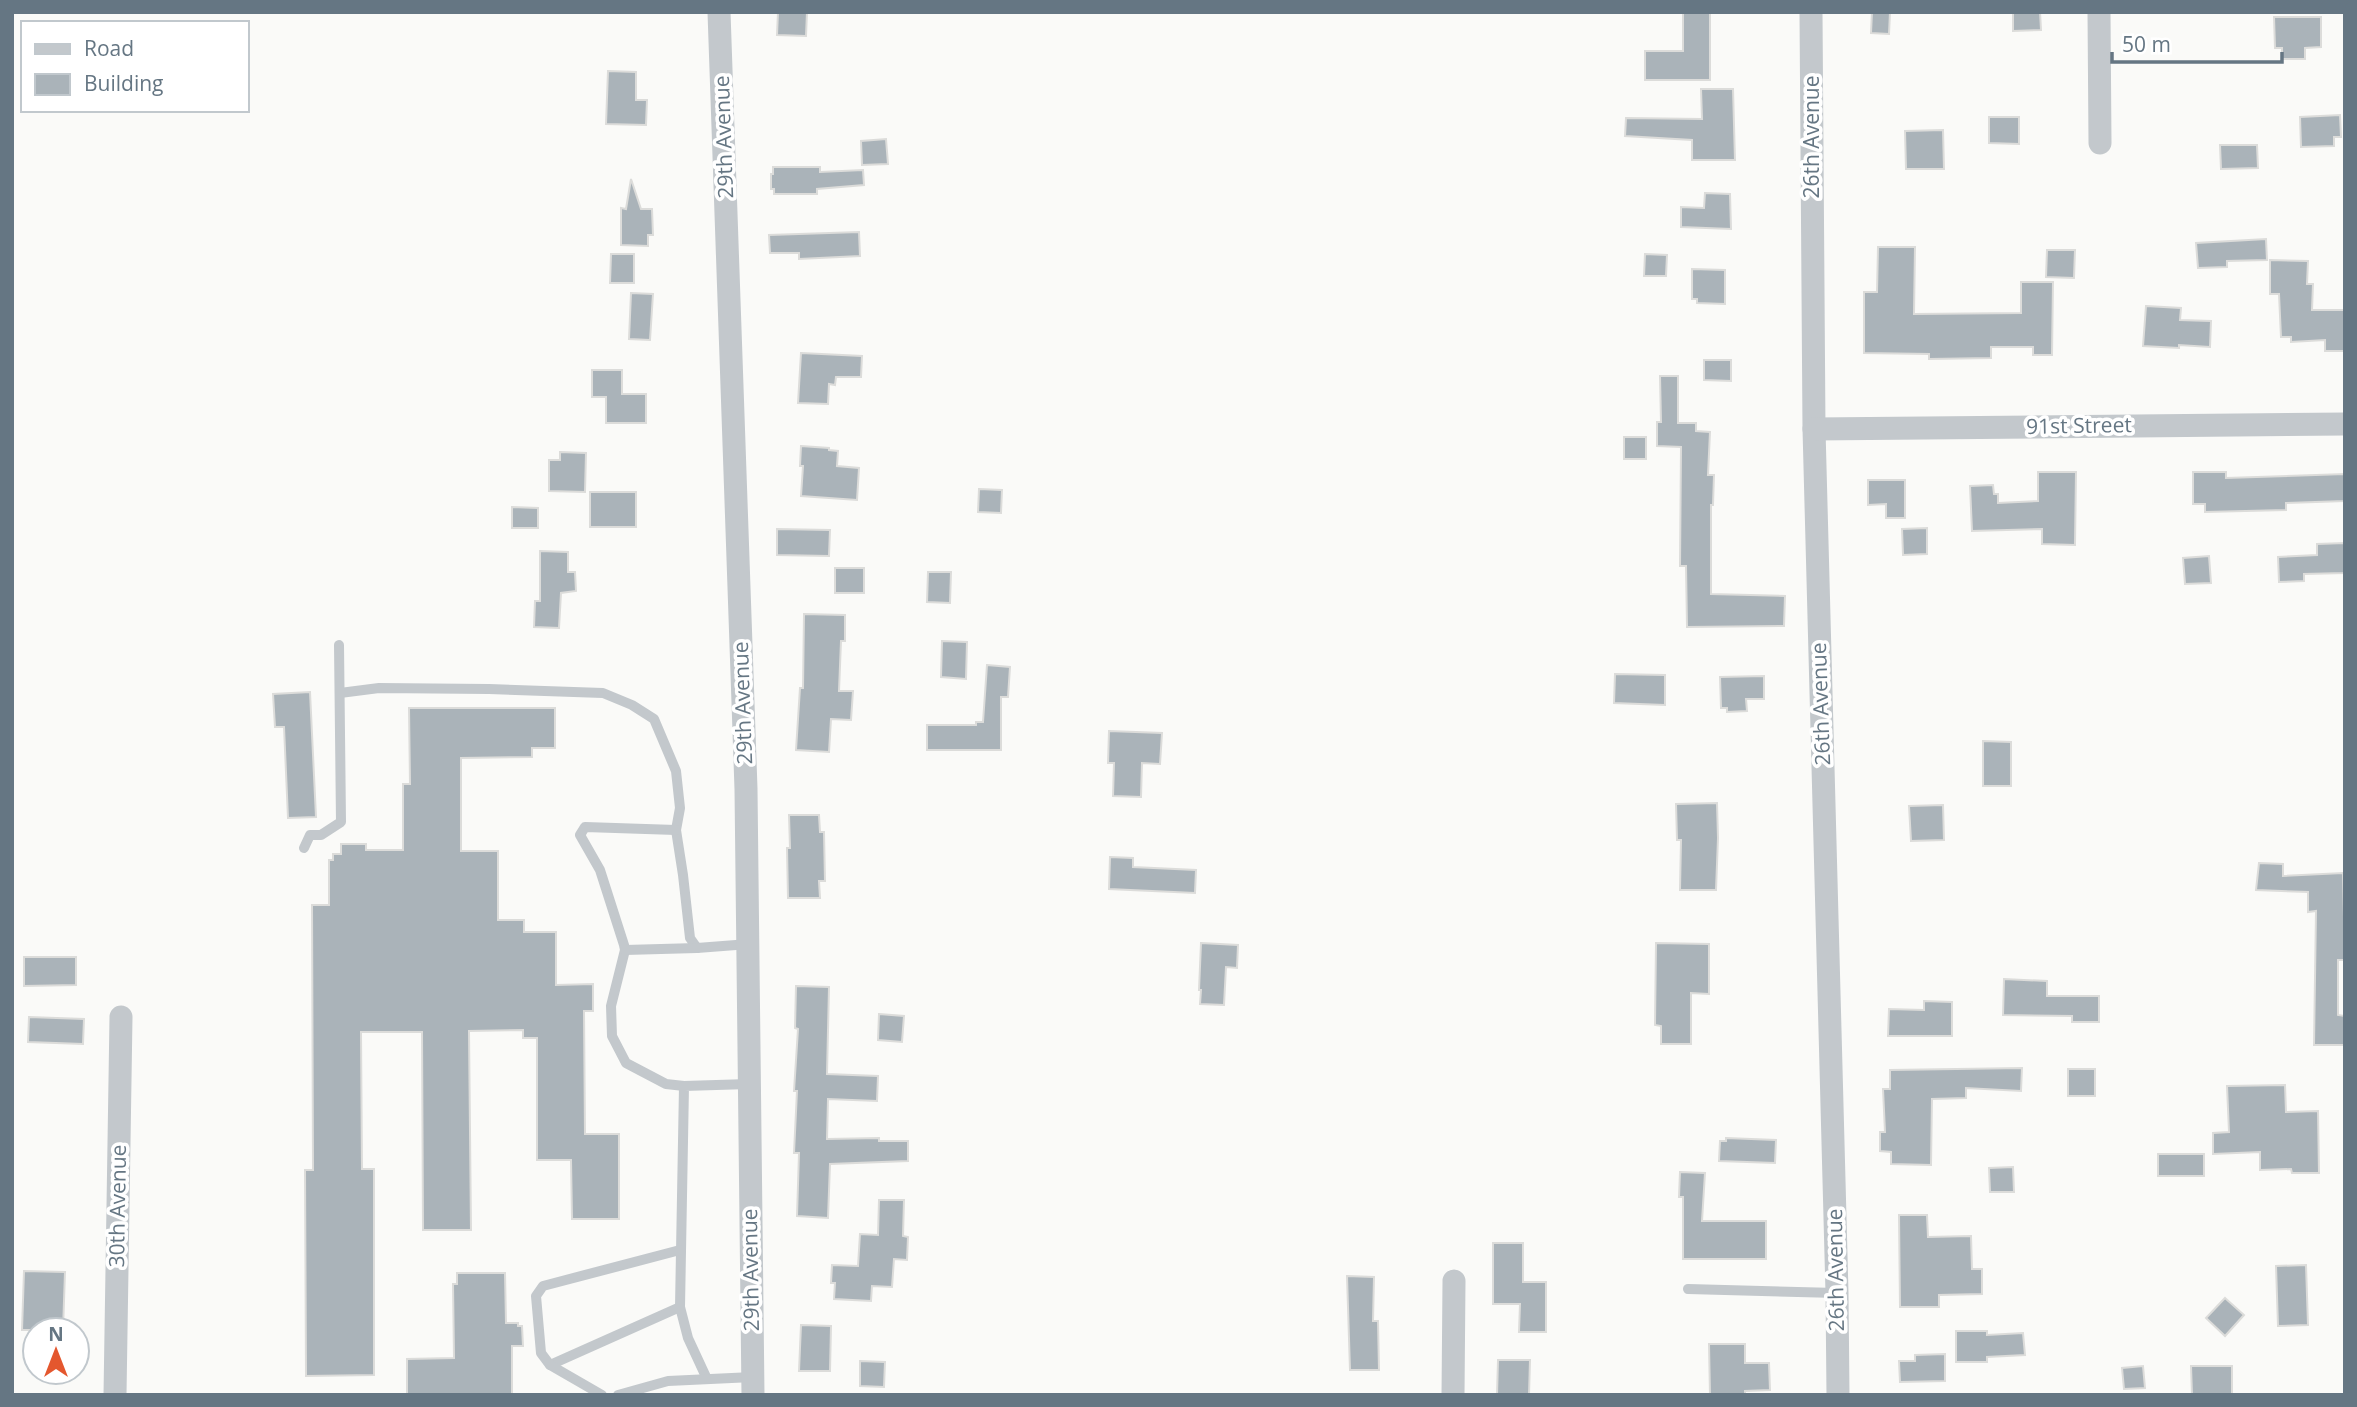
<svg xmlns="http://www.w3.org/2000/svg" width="2357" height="1407" font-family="'Open Sans',sans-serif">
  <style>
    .building { fill: #aab3b9; stroke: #dcdcda; stroke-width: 2 }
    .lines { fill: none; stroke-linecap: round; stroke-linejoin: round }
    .service { stroke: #c3c8cc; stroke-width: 10 }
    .minor { stroke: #c3c8cc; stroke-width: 23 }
    .labels { text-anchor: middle; stroke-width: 7; stroke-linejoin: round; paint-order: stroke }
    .street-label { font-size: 21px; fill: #657683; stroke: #fff }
  </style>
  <rect width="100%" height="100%" fill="#fafaf8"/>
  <g class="building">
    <polygon points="778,12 807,12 806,36 777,35"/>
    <polygon points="1683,12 1710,12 1710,80 1645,80 1645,51 1683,51"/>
    <polygon points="1872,12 1890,12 1889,34 1871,33"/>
    <polygon points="2013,12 2040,12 2041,30 2013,31"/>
    <polygon points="2274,17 2321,17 2321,47 2305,48 2305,59 2282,59 2282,48 2275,48"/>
    <polygon points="608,71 636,72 636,100 647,100 646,125 606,124"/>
    <polygon points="1701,89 1733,89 1735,160 1692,160 1692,140 1625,136 1626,118 1702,119"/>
    <polygon points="2340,115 2341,137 2334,137 2334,146 2301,147 2300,117"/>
    <polygon points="1989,117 2019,117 2019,144 1989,143"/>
    <polygon points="1943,130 1944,169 1906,169 1905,131"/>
    <polygon points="886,139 888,164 862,165 861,141"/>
    <polygon points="2220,145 2257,145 2258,168 2221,169"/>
    <polygon points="773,167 820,167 820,172 863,170 864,185 817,189 817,194 774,194 774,189 771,189 771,174 773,174"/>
    <polygon points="631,179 641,209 652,209 653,235 648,235 648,246 621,245 621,208 626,209"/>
    <polygon points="1705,193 1730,194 1731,229 1681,227 1681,207 1704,208"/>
    <polygon points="859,232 860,256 799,259 799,253 770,253 769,235"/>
    <polygon points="2266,239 2267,260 2227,261 2227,267 2198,268 2196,243"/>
    <polygon points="1878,247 1915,247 1914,314 2021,313 2021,282 2053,282 2052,355 2033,355 2033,347 1991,347 1991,358 1929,359 1929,354 1864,353 1864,292 1877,292"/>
    <polygon points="2047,250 2075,250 2074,278 2046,277"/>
    <polygon points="611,254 634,254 634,283 610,283"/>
    <polygon points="1645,254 1667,255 1666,276 1644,276"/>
    <polygon points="2270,260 2308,261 2307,284 2313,284 2312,310 2345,310 2345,351 2325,351 2325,340 2291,342 2291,337 2281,337 2279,294 2270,294"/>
    <polygon points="1692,269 1725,270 1725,304 1697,303 1697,299 1692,299"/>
    <polygon points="631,293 653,294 650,340 629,339"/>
    <polygon points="2146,306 2181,308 2180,320 2211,321 2210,347 2179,345 2179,348 2143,346"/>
    <polygon points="801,353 862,356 861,377 836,377 835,385 829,384 828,404 798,403"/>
    <polygon points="1704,360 1731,360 1731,381 1704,380"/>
    <polygon points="592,370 622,370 622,394 646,394 646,423 606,423 606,397 592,397"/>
    <polygon points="1660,376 1678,376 1678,423 1696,423 1696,431 1710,432 1708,475 1714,475 1713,505 1711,505 1711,594 1785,596 1784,626 1687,627 1686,566 1680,566 1681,447 1657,446 1657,422 1661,422"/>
    <rect x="1624" y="437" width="22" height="22"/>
    <polygon points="801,446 829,448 829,450 838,451 837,466 859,468 857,500 801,496 803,466 800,466"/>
    <polygon points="560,452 586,453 585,492 549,491 549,460 560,460"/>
    <polygon points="2038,472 2076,472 2075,545 2042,544 2042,529 1972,531 1970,486 1993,485 1994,494 1998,494 1998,503 2038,501"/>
    <polygon points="2193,472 2226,472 2226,478 2345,474 2345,501 2286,503 2286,510 2205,512 2205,504 2193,504"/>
    <polygon points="1868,480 1905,480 1905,518 1886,518 1886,504 1868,505"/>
    <polygon points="979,489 1002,490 1001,513 978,512"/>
    <rect x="590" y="492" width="46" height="35"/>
    <polygon points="512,507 538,508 538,528 512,528"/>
    <polygon points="1927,528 1927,554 1903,555 1902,529"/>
    <polygon points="777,529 830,530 829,556 777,555"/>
    <polygon points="2345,543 2345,573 2304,574 2304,581 2279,582 2278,557 2317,555 2317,544"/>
    <polygon points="540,551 568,552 568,572 575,572 576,591 561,593 559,628 534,627 535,601 540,601"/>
    <polygon points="2209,556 2211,583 2185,584 2183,558"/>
    <rect x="835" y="568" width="29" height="25"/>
    <polygon points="928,572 951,572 950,603 927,602"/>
    <polygon points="804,614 845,615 845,641 841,641 839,691 853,691 851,720 831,719 829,752 796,750 800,688 803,688"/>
    <polygon points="942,641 967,642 966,679 941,677"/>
    <polygon points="987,665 1010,667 1008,697 1001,697 1001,750 927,750 927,725 976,725 976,722 983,722"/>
    <polygon points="1615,674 1665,675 1665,705 1614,703"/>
    <polygon points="1764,676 1764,699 1746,699 1747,711 1727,712 1727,708 1721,708 1720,677"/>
    <polygon points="310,692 316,817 288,818 284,727 275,727 273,694"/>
    <polygon points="409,708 555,708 555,748 532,748 532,757 461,758 461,851 498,851 498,920 524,920 524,932 556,932 556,985 593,984 593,1011 584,1011 585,1134 619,1134 619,1219 572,1219 571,1160 537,1160 537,1038 523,1038 523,1030 469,1031 471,1230 423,1230 422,1032 361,1032 362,1169 374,1169 374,1375 306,1376 305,1170 313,1170 312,905 329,905 329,860 333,860 333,854 341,854 341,844 366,844 366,850 403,850 403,784 410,784"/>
    <polygon points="1109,731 1162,733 1160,764 1142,763 1141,797 1113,796 1114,763 1108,763"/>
    <polygon points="1983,741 2011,742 2011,786 1983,786"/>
    <polygon points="1717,803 1718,838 1716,890 1680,890 1681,840 1677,840 1676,804"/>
    <polygon points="1943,805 1944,840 1911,841 1909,806"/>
    <polygon points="789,815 819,815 820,832 824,832 825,881 819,881 820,898 788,898 787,848 790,848"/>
    <polygon points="1110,857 1133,858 1133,867 1196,870 1195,893 1109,889"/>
    <polygon points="2259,863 2283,864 2283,876 2343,873 2345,960 2338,960 2338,1015 2345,1016 2345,1045 2314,1045 2316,911 2308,912 2308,892 2256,890"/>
    <polygon points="1201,943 1238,945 1237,968 1226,967 1224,1005 1200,1004 1201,990 1199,990"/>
    <polygon points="1656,943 1709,944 1709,994 1691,993 1691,1044 1661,1044 1661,1026 1655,1025"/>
    <polygon points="24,957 76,957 76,985 24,986"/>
    <polygon points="2004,979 2047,981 2047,996 2099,996 2099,1022 2072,1022 2072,1016 2003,1015"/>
    <polygon points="796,986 829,987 827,1074 878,1076 877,1101 828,1099 827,1139 879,1138 879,1141 908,1141 908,1161 830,1164 828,1218 797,1216 799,1153 794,1153 797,1091 794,1091 798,1029 795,1028"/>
    <polygon points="1924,1001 1952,1002 1952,1036 1888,1036 1889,1009 1924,1010"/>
    <polygon points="879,1014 904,1016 902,1042 878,1040"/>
    <polygon points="29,1017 84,1019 83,1044 28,1042"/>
    <polygon points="2022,1068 2021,1091 1966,1088 1966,1098 1932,1099 1931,1165 1891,1164 1891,1152 1880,1151 1880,1132 1885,1132 1883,1089 1890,1089 1890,1070"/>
    <rect x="2068" y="1069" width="27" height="27"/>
    <polygon points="2285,1085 2286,1112 2318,1111 2319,1173 2292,1173 2291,1169 2260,1170 2260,1152 2213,1154 2213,1133 2229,1132 2227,1086"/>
    <polygon points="1726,1138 1776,1140 1775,1163 1719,1161 1720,1141 1726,1141"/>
    <rect x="2158" y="1154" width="46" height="22"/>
    <polygon points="2013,1167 2014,1192 1990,1192 1989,1168"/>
    <polygon points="1680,1172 1705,1173 1702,1221 1766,1221 1766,1259 1683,1259 1683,1197 1679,1197"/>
    <polygon points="879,1200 904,1200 903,1236 908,1237 907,1260 894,1259 892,1287 872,1286 871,1301 834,1299 835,1283 831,1283 832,1265 858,1266 860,1234 878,1235"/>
    <polygon points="1899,1215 1927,1215 1928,1237 1971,1236 1972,1269 1982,1269 1982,1294 1939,1295 1939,1307 1900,1307"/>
    <polygon points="1493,1243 1523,1243 1523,1282 1546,1282 1546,1332 1519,1332 1520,1304 1493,1304"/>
    <polygon points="2306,1265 2308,1325 2278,1326 2276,1266"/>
    <polygon points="24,1271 65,1272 63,1330 22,1330"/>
    <polygon points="457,1273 505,1273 506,1323 518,1323 518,1326 522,1326 523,1346 512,1346 512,1395 407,1395 407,1359 454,1358 453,1284 457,1284"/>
    <polygon points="1347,1276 1374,1277 1373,1321 1378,1321 1379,1370 1350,1370"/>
    <polygon points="2225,1298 2244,1315 2225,1336 2206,1318"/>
    <polygon points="801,1325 831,1326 830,1371 799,1371"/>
    <polygon points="1956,1331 1987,1331 1987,1335 2023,1333 2025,1355 1987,1357 1987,1362 1956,1362"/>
    <polygon points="1709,1344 1745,1344 1745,1363 1769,1363 1770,1390 1745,1391 1745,1395 1710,1395"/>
    <polygon points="1945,1354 1945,1381 1900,1382 1899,1361 1915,1361 1915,1355"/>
    <polygon points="1498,1360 1530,1360 1529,1395 1497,1395"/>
    <polygon points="860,1361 885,1362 884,1387 860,1386"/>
    <polygon points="2143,1366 2145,1388 2124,1389 2122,1368"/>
    <polygon points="2191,1366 2232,1366 2232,1395 2192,1395"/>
  </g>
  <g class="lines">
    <g class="service">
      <polyline points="340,693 379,688 489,689 603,693 632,705 654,719 676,771 680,808 676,830 683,875 690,938 697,948 749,944"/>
      <polyline points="676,830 585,827 580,835 600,870 624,945 625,950 611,1006 612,1036 626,1063 666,1084 684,1086"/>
      <polyline points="304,848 310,835 321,835 341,822 339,645"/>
      <polyline points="625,950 697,948"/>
      <polyline points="1688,1289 1837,1293"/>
      <polyline points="550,1365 680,1307"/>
      <polyline points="707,1379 688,1338 680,1307 684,1086 749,1084"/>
      <polyline points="602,1395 550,1365 541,1353 536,1296 543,1286 680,1250"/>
      <polyline points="618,1395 668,1381 753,1377"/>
    </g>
    <g class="minor">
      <polyline points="719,12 746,789 753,1395"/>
      <polyline points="1811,12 1814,429 1837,1293 1838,1395"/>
      <polyline points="2099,12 2100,143"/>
      <polyline points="1814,429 2345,424"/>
      <polyline points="115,1395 121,1017"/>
      <polyline points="1453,1395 1454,1281"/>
    </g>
  </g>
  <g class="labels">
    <g class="street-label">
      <text transform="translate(724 137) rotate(-92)" y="7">29th Avenue</text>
      <text transform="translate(1812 137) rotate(-90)" y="7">26th Avenue</text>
      <text transform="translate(2079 426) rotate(-1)" y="7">91st Street</text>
      <text transform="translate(743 703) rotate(-92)" y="7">29th Avenue</text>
      <text transform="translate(1821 704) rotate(-92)" y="7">26th Avenue</text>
      <text transform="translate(118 1206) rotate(-89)" y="7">30th Avenue</text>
      <text transform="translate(751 1270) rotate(-91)" y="7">29th Avenue</text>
      <text transform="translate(1836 1270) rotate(-91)" y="7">26th Avenue</text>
    </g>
  </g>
  <rect width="2357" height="1407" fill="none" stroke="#657683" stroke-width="28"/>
  <rect x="21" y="21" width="228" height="91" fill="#ffffff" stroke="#c1c8cd" stroke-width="2"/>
  <rect x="35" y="44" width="35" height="10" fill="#c3c8cc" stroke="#c1c8cd" stroke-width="2"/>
  <text x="84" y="56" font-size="21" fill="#657683">Road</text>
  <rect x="35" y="74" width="35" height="21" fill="#aab3b9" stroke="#c1c8cd" stroke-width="2"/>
  <text x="84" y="91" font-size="21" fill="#657683">Building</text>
  <g transform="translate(56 1351)"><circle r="33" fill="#ffffff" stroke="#c1c8cd" stroke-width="2"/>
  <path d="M0-5L12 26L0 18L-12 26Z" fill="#e4572e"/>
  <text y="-10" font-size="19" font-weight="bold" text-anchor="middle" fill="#657683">N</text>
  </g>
  <path d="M2112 52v10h170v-10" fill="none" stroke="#657683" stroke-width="3.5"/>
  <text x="2122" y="52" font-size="21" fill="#657683" stroke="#ffffff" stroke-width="5" paint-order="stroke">50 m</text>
</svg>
